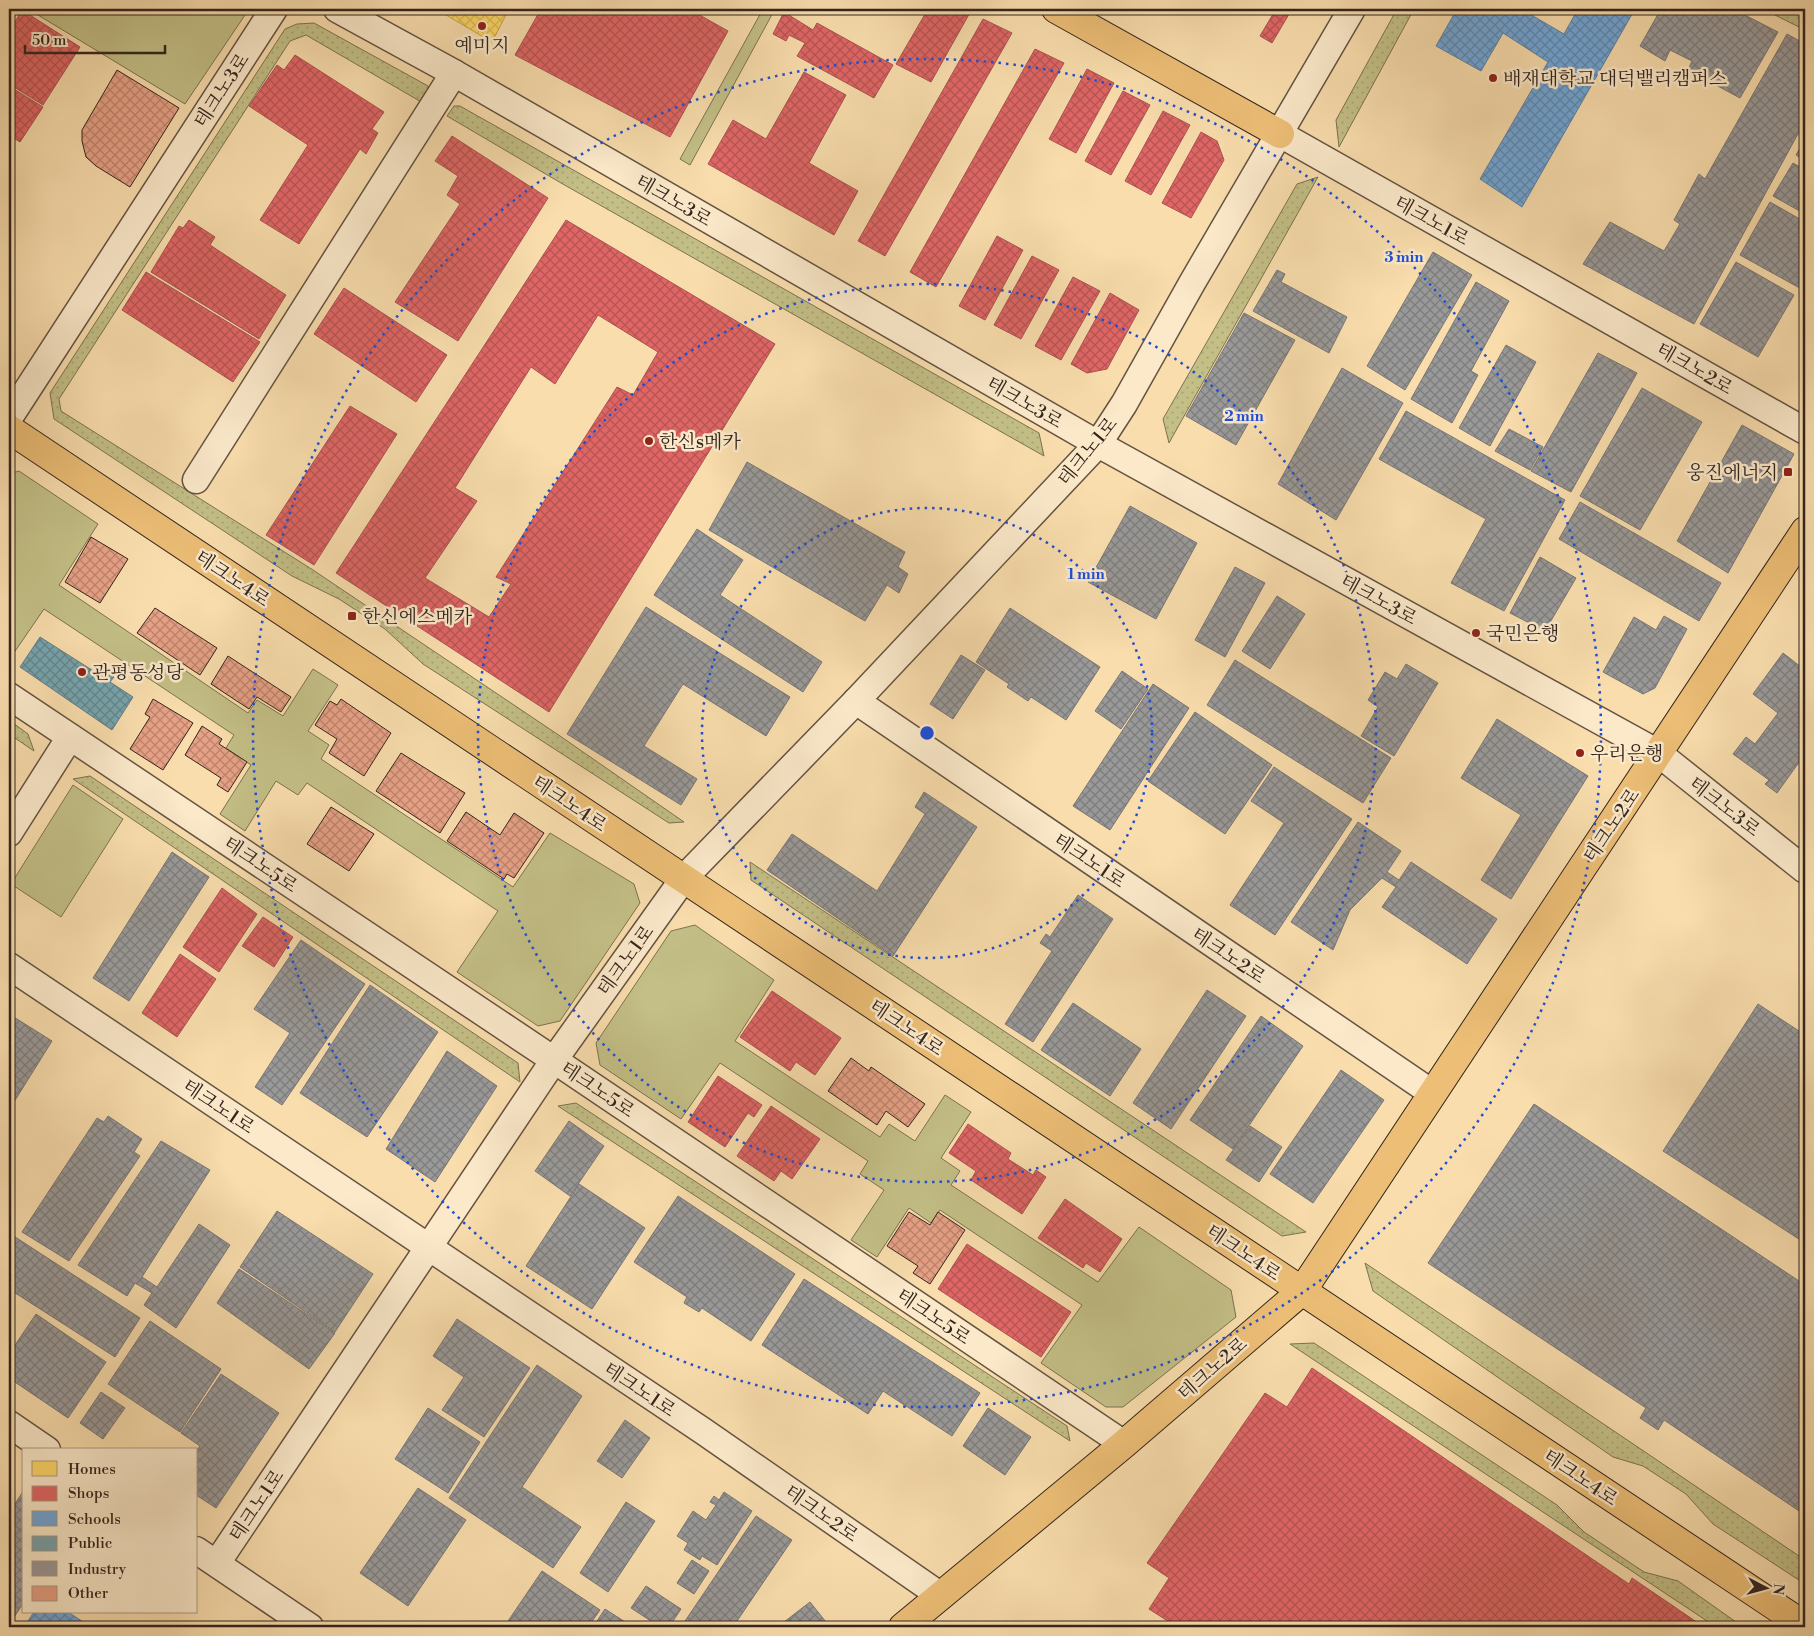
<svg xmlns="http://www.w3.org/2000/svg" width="1814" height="1636" font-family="'Libre Bodoni','Noto Serif KR',serif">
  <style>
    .grass { fill: url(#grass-dots); stroke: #7b7252 }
    .park { fill: #c3bf86; stroke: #7b7252 }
    .homes { fill: url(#homes-cross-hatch); stroke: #c2a350 }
    .shops { fill: url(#shops-cross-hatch); stroke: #ac5250; fill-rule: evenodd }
    .schools { fill: url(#schools-cross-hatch); stroke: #5d81a3 }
    .public { fill: url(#public-cross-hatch); stroke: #627f84 }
    .industry { fill: url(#industry-cross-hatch); stroke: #7a7674 }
    .building { fill: url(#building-cross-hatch); stroke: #33251e }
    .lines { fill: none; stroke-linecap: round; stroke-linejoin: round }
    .minor-casing { stroke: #645342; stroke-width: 29 }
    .major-casing { stroke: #33251e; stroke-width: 30 }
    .minor { stroke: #fbe9ca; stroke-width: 26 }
    .major { stroke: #ecbe76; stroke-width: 28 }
    .ring { fill: none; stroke: #1d4ed8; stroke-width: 2.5; stroke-dasharray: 2.5 5 }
    .poi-dot { fill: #8f2418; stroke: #fbe9ca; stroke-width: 2 }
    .labels { text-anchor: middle; stroke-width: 5; stroke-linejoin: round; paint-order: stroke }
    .poi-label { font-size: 19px; fill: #33251e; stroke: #fbe9ca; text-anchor: start }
    .street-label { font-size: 19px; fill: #33251e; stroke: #fbe9ca }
    .centre { fill: #1d4ed8; stroke: #fbe9ca; stroke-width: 2.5 }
    .ring-label { font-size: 15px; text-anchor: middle; font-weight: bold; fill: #1d4ed8; stroke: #fbe9ca; stroke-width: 5; stroke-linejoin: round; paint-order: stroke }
  </style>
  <defs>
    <pattern id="grass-dots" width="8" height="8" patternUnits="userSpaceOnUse" patternTransform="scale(1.25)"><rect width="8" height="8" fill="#c3bf86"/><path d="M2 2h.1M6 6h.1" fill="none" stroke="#a8a473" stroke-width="1.8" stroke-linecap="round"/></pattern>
    <pattern id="homes-cross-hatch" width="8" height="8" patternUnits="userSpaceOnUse" patternTransform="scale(1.25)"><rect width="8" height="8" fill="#ffd966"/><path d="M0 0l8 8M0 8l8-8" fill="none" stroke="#dbba58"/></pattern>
    <pattern id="shops-cross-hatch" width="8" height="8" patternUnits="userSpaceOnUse" patternTransform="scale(1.25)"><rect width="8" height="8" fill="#e06666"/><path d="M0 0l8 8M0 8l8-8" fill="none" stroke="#b65453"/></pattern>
    <pattern id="schools-cross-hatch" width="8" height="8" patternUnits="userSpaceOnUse" patternTransform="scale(1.25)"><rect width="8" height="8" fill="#6fa8dc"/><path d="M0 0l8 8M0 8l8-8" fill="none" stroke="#5c89b2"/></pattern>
    <pattern id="public-cross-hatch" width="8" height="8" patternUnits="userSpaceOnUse" patternTransform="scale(1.25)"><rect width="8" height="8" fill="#76a5af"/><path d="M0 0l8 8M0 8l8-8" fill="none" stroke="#61868e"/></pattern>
    <pattern id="industry-cross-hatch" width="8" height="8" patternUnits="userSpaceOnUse" patternTransform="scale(1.25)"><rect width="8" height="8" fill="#999"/><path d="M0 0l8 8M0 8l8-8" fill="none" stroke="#7d7d7c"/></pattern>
    <pattern id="building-cross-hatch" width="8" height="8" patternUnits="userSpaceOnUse" patternTransform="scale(1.25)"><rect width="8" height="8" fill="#e7a186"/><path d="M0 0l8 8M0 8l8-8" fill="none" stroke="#bc836d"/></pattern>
  </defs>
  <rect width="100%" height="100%" fill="#f9ddad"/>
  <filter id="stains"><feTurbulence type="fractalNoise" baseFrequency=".004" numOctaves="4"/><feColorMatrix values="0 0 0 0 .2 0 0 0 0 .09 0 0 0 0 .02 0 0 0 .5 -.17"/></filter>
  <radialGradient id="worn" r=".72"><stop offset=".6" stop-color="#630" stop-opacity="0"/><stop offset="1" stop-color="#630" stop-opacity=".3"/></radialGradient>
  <g class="grass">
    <polygon points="1397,9 1414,9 1339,147 1336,120"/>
    <polygon points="1763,9 1805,9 1805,30"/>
    <polygon points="314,23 428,86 429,94 423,103 306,35 290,41 59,399 61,411 313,570 560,736 684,822 669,823 423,664 385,629 339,599 292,576 54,419 50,393 285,29 297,24"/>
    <polygon points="454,106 460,106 1039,433 1044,456 561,183 447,116"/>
    <polygon points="1318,177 1169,443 1163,419 1297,184"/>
    <polygon points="9,720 28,734 34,751 9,734"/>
    <polygon points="90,776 518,1063 520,1082 73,779"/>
    <polygon points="750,862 1306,1232 1282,1236 751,880"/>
    <polygon points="576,1103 1067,1426 1070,1441 558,1106"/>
    <polygon points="1365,1263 1805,1560 1805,1584 1713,1524 1686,1494 1643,1466 1613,1457 1373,1291"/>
    <polygon points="1314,1343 1557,1505 1584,1532 1644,1572 1678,1581 1743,1627 1716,1627 1290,1344"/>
  </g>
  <g class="park">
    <polygon points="28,9 243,9 245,15 185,104"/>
    <polygon points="763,9 775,9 690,165 680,159"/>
    <polygon points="19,471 98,524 59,585 248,713 257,700 283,716 313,669 338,685 308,731 329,745 321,759 513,887 550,833 634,884 640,903 560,1021 538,1026 457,972 498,911 307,783 298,795 276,781 245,831 220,814 251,765 226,748 234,735 44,609 9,660 9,474"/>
    <polygon points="73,785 123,819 61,917 11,884"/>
    <polygon points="695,925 774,980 735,1041 880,1137 889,1124 915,1141 945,1095 971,1112 941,1158 960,1171 951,1185 1098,1282 1139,1227 1231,1290 1236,1317 1123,1407 1106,1407 1041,1363 1082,1305 940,1210 931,1223 909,1208 877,1257 851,1240 884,1190 860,1174 868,1161 720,1063 681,1119 600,1065 596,1043 671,931"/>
  </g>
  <polygon class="homes" points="436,9 509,9 492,42"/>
  <g class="shops">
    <polygon points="541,9 689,9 728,31 670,137 515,55"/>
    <polygon points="730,9 741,9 738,13"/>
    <polygon points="816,9 831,9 827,15"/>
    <polygon points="928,9 972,9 931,82 896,64"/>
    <polygon points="1276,9 1292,9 1272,43 1260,36"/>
    <polygon points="22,10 80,47 43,105 9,84 9,32"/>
    <polygon points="784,12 813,30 817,23 893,65 874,98 797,56 805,43 789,35 786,41 773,34"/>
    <polygon points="983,19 1012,33 885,256 858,241"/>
    <polygon points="1035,49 1064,63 936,287 910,272"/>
    <polygon points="295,55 384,112 372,129 378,133 366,154 360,149 299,244 260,220 308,145 249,106 277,65 284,70"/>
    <polygon points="1087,69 1114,83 1076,153 1049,139"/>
    <polygon points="804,72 846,95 809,163 858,191 834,235 708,164 733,120 766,139"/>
    <polygon points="9,86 43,107 20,142 12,137 9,142"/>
    <polygon points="1123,91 1150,105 1111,175 1085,161"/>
    <polygon points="1163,111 1190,125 1151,195 1125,181"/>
    <polygon points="1201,132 1217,141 1224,160 1191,218 1162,203"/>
    <polygon points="452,136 548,198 458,341 395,302 460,204 447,195 458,176 435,161"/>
    <polygon points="189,220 215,237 210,245 286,295 259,339 151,272 179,226 183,228"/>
    <path d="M 566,220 L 775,344 L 549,712 L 336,573 ZM 598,315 L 658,352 L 633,395 L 617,387 L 496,577 L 511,584 L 489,617 L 425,578 L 477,501 L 455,488 L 531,367 L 555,384 Z"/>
    <polygon points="997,236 1023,250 985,320 959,306"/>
    <polygon points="1032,256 1059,270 1021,339 994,325"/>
    <polygon points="146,272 260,342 233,382 122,310"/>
    <polygon points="1073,277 1100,291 1061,360 1035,346"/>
    <polygon points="344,288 447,355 416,402 314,334"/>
    <polygon points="1110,293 1139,310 1107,369 1087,373 1071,364"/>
    <polygon points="350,406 397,434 314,565 266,535"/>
    <polygon points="222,888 257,914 219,972 183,947"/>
    <polygon points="263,917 293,937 274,967 242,946"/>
    <polygon points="180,954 216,979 177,1037 142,1013"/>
    <polygon points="772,991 841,1038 815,1075 796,1062 790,1071 740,1037"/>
    <polygon points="718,1076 762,1105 754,1117 748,1113 725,1147 688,1122"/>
    <polygon points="771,1106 820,1139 792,1179 781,1171 774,1181 737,1156"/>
    <polygon points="968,1124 1011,1153 1008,1159 1033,1175 1036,1170 1046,1177 1022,1214 971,1180 976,1171 949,1153"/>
    <polygon points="1065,1199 1122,1239 1100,1272 1086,1263 1083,1268 1038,1238"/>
    <polygon points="967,1244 1071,1312 1041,1357 938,1289"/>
    <polygon points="1312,1368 1629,1584 1632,1578 1704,1627 1177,1627 1149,1609 1169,1578 1147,1563 1265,1393 1287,1407"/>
  </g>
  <g class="schools">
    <polygon points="1457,9 1521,9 1564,34 1578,9 1635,9 1522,207 1480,179 1548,62 1503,33 1481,71 1436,46"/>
    <polygon points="34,1612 68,1612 91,1627 24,1627"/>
  </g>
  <polygon class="public" points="40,637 95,672 99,666 114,677 110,682 133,697 112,730 20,667"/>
  <g class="industry">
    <polygon points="1661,9 1733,9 1778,32 1740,98 1688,70 1692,61 1670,50 1665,61 1640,46"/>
    <polygon points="1787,34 1805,44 1805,121 1694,324 1583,264 1610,222 1664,251 1680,224 1674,220 1699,174 1705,179"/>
    <polygon points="1805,139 1805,161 1796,155"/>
    <polygon points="1793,163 1805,170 1805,214 1773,196"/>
    <polygon points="1770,202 1805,222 1805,291 1740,255"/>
    <polygon points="1433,252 1472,275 1405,390 1367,366"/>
    <polygon points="1736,262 1794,295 1758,357 1700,324"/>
    <polygon points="1277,270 1285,274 1281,282 1347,317 1329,353 1253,311"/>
    <polygon points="1476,282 1509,301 1471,371 1478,375 1452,423 1411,399"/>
    <polygon points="1244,313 1295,340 1236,445 1186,416"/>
    <polygon points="1506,345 1536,362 1490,446 1459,428"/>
    <polygon points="1598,353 1637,373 1571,492 1531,471"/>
    <polygon points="1342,368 1403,403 1336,520 1278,484"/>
    <polygon points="1642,388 1702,422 1640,530 1580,496"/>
    <polygon points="1406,411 1565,500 1504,611 1451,583 1486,519 1379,459"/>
    <polygon points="1742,425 1794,454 1728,573 1677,541"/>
    <polygon points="1509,429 1543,447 1530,470 1495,451"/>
    <polygon points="747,462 905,552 898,567 908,574 899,593 887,585 865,621 709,530"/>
    <polygon points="1580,502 1721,583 1699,621 1559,539"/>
    <polygon points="1130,506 1197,543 1156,619 1088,582"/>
    <polygon points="697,529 743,560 720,595 822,662 803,692 654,595"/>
    <polygon points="1540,557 1576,578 1545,631 1510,613"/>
    <polygon points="1235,567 1265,583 1225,657 1195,640"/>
    <polygon points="1277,596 1305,614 1270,669 1242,651"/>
    <polygon points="646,607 790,697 766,736 683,684 644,746 697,779 681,805 567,734"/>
    <polygon points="1010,608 1100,667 1066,720 1031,697 1028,701 1007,687 1009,684 976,662"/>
    <polygon points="1664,616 1687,629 1655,688 1643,694 1603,672 1634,617 1656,630"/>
    <polygon points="1783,653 1805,670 1805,754 1777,793 1765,784 1769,780 1733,754 1746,737 1755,744 1778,713 1753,694"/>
    <polygon points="961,655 985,670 953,719 930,704"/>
    <polygon points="1235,660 1391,758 1363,803 1207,705"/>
    <polygon points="1406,664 1438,683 1394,756 1361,736 1378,707 1368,700 1385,672 1397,679"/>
    <polygon points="1122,671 1148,689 1121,729 1095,711"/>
    <polygon points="1153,684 1189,708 1110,830 1073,806"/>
    <polygon points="1195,712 1272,765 1225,834 1148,781"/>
    <polygon points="1497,719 1588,776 1511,899 1481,880 1521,815 1461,778"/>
    <polygon points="1274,767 1352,819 1275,935 1230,905 1284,823 1251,801"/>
    <polygon points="924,792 977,827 893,956 767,870 792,834 877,891 925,814 915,807"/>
    <polygon points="1358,822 1401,851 1387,872 1399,880 1411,862 1497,919 1467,964 1382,907 1396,887 1382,878 1350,910 1333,950 1291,922"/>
    <polygon points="172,852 209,877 129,1001 93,978"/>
    <polygon points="1078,895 1113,919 1033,1042 1005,1024 1052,951 1040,943 1046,934 1050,937"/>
    <polygon points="301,940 365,984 282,1105 255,1087 290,1033 254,1009"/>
    <polygon points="370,985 438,1032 367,1137 300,1093"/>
    <polygon points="1207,990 1246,1016 1171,1129 1133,1103"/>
    <polygon points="1073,1003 1141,1049 1110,1096 1041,1050"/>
    <polygon points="1758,1004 1802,1033 1805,1028 1805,1243 1663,1151"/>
    <polygon points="9,1014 52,1041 9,1110"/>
    <polygon points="1261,1016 1303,1046 1233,1149 1190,1120"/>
    <polygon points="447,1051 497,1086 435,1182 386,1149"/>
    <polygon points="1341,1070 1384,1100 1313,1203 1270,1174"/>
    <polygon points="1534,1104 1805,1285 1805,1515 1664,1420 1658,1430 1640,1418 1646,1408 1428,1263"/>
    <polygon points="108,1116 142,1139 134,1152 140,1156 69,1261 22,1232 97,1118 104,1122"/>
    <polygon points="569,1121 604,1146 570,1196 535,1171"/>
    <polygon points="1250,1126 1282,1147 1259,1182 1226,1160"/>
    <polygon points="161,1141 210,1170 142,1277 157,1287 199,1224 230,1245 176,1328 144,1305 152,1293 135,1283 127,1296 78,1265"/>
    <polygon points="579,1184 645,1228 592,1309 526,1266"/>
    <polygon points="678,1196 795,1274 751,1341 702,1308 699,1312 684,1303 687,1297 634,1262"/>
    <polygon points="277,1211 373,1274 335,1332 240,1267"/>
    <polygon points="9,1233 140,1318 115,1357 9,1289"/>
    <polygon points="239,1269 335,1333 309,1369 217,1303"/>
    <polygon points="804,1279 980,1393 952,1436 883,1391 868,1414 762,1345"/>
    <polygon points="36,1314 106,1362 68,1418 9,1378 9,1354"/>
    <polygon points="457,1319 530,1368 484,1437 442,1410 464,1377 433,1356"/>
    <polygon points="150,1321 221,1369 180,1432 108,1384"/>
    <polygon points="537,1365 582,1396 522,1487 581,1527 553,1568 449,1498"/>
    <polygon points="221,1374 279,1413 216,1508 196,1495 196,1451 200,1446 181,1433"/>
    <polygon points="101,1392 125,1408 103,1439 80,1423"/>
    <polygon points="428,1408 480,1442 448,1493 395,1459"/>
    <polygon points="988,1408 1031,1437 1005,1475 963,1446"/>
    <polygon points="625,1420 650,1438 622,1478 597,1461"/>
    <polygon points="418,1488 466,1520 408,1606 360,1573"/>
    <polygon points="24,1490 24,1602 9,1625 9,1513"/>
    <polygon points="724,1492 752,1511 717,1565 702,1556 700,1560 684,1550 688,1543 677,1536 693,1511 706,1520 716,1505 710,1502 714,1496 719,1500"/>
    <polygon points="626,1502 655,1521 608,1592 580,1573"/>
    <polygon points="756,1516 792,1540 737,1621 747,1627 681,1627"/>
    <polygon points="692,1560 709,1571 694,1594 677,1583"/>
    <polygon points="542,1571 600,1610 588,1627 504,1627"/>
    <polygon points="646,1586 681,1609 669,1627 660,1627 631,1608"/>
    <polygon points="810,1602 830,1627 788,1627 784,1622"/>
    <polygon points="605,1609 633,1627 593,1627"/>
  </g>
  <g class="building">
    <polygon points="117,70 179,108 130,187 96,166 86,157 82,141 82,130"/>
    <polygon points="91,537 128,559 100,603 65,582"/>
    <polygon points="155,608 217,648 200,675 137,633"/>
    <polygon points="228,656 291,697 281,712 257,697 249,709 211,684"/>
    <polygon points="153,699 193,723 163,770 130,749 150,717 145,714"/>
    <polygon points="341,699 391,733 364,776 329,753 337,739 315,725 330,701 337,705"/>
    <polygon points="202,726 222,739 219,744 247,762 228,792 217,785 221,778 185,755"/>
    <polygon points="401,753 465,793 440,833 376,791"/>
    <polygon points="331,807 374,834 349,871 307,844"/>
    <polygon points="466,812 500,835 514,813 544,833 514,878 507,874 504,879 447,841"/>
    <polygon points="851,1058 869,1071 871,1067 925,1104 908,1127 886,1111 877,1125 828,1091"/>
    <polygon points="909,1212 930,1225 938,1212 965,1230 930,1284 913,1273 918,1266 887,1246"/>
  </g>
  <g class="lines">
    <defs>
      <g id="minor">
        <polyline points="337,9 454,73 1098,444 1658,753 1805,870"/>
        <polyline points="1280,134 1805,431"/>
        <polyline points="9,418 274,9"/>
        <polyline points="196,480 454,73"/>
        <polyline points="9,696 554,1060 1124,1444"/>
        <polyline points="856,701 1432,1093"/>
        <polyline points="9,833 70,737"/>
        <polyline points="9,966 703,1431 941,1596"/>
        <polyline points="9,1424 47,1450"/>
        <polyline points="196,1550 310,1627"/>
        <polyline points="217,1563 554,1060 684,878 856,701 1098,444 1124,404 1192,283 1352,9"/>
      </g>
      <g id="major">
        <polyline points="1056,9 1280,134"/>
        <polyline points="9,429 1805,1626"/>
        <polyline points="903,1627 1124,1444 1302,1291 1805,531"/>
      </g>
    </defs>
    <use href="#minor" class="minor-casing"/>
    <use href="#major" class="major-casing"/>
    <use href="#minor" class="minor"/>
    <use href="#major" class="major"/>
  </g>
  <g class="ring">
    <circle cx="927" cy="733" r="225"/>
    <circle cx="927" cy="733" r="449"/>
    <circle cx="927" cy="733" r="674"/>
  </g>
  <g class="poi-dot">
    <circle cx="482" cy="26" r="5"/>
    <circle cx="1493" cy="78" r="5"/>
    <circle cx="649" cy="441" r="5"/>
    <rect x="1783" y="467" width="10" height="10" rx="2.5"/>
    <rect x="347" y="611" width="10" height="10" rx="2.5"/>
    <circle cx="1476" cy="633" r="5"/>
    <circle cx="82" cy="672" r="5"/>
    <circle cx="1580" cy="753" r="5"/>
  </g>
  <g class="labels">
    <g class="poi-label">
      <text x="482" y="52" text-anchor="middle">예미지</text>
      <text x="1503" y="85">배재대학교 대덕밸리캠퍼스</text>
      <text x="659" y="448">한신s메카</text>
      <text x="1778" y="479" text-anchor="end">웅진에너지</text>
      <text x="362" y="623">한신에스메카</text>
      <text x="1486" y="640">국민은행</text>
      <text x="92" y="679">관평동성당</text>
      <text x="1590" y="760">우리은행</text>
    </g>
    <g class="street-label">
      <text transform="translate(221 90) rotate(-57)" y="7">테크노3로</text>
      <text transform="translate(674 200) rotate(30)" y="7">테크노3로</text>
      <text transform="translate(1432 220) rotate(29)" y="7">테크노1로</text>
      <text transform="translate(1695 368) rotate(30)" y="7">테크노2로</text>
      <text transform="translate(1025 402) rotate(30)" y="7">테크노3로</text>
      <text transform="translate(1087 451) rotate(-51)" y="7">테크노1로</text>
      <text transform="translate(233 578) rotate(34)" y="7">테크노4로</text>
      <text transform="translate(1379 599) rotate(29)" y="7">테크노3로</text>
      <text transform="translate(570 803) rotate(34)" y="7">테크노4로</text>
      <text transform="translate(1725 806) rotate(38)" y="7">테크노3로</text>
      <text transform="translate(1611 825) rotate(-56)" y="7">테크노2로</text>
      <text transform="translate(1090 860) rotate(34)" y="7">테크노1로</text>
      <text transform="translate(261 864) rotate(34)" y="7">테크노5로</text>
      <text transform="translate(1229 955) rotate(34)" y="7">테크노2로</text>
      <text transform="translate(625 960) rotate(-54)" y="7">테크노1로</text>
      <text transform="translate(907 1027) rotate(34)" y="7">테크노4로</text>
      <text transform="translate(598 1089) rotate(34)" y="7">테크노5로</text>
      <text transform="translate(219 1106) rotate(34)" y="7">테크노1로</text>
      <text transform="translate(1244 1252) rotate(34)" y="7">테크노4로</text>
      <text transform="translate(934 1316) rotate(34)" y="7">테크노5로</text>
      <text transform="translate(1212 1368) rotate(-41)" y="7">테크노2로</text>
      <text transform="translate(640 1389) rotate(34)" y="7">테크노1로</text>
      <text transform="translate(1581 1477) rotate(34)" y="7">테크노4로</text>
      <text transform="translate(256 1505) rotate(-56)" y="7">테크노1로</text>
      <text transform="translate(822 1513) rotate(35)" y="7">테크노2로</text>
    </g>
  </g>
  <circle cx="927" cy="733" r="8" class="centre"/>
  <g class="ring-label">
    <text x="1404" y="262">3 min</text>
    <text x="1244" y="421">2 min</text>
    <text x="1086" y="579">1 min</text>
  </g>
  <rect width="1814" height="1636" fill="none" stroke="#f9ddad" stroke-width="30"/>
  <rect x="10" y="10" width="1794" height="1616" fill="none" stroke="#33251e" stroke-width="2.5"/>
  <rect x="15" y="15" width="1784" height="1606" fill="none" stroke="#33251e"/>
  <rect x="22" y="1448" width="175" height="165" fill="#fbe9ca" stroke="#ab9b85"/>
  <rect x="32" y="1461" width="25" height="15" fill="#ffd966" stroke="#ab9b85"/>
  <text x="68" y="1474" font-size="15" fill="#33251e">Homes</text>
  <rect x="32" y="1486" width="25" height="15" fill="#e06666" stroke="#ab9b85"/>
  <text x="68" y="1498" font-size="15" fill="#33251e">Shops</text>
  <rect x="32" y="1511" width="25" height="15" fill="#6fa8dc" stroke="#ab9b85"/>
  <text x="68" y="1524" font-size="15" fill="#33251e">Schools</text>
  <rect x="32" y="1536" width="25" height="15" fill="#76a5af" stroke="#ab9b85"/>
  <text x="68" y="1548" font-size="15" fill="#33251e">Public</text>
  <rect x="32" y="1561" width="25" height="15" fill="#999999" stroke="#ab9b85"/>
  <text x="68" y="1574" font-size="15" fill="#33251e">Industry</text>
  <rect x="32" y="1586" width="25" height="15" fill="#e7a186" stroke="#ab9b85"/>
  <text x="68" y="1598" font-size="15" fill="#33251e">Other</text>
  <g transform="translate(1766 1588) rotate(96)" stroke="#fbe9ca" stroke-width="4" paint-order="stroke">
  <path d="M0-4L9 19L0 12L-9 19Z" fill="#33251e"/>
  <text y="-8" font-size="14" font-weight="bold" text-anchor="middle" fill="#33251e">N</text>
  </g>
  <path d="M25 45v8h140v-8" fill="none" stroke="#33251e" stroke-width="2.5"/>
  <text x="32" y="45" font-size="15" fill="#33251e" stroke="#fbe9ca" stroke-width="4" paint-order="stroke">50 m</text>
  <rect width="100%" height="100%" filter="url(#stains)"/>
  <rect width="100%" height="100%" fill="url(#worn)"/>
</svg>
